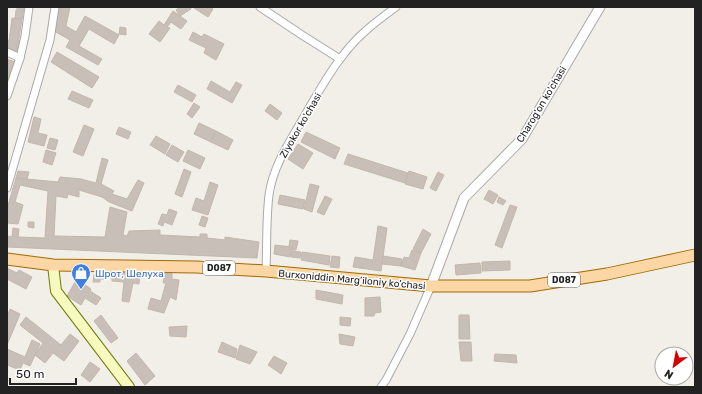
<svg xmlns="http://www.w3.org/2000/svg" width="702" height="394" font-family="Rubik,sans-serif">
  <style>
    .building { fill: #c7bfb8; stroke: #c4b6ab }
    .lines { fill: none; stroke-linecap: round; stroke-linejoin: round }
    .minor-casing { stroke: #a9a9a9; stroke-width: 9 }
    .tertiary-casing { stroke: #a9a9a9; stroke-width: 11 }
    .secondary-casing { stroke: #707d05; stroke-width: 12 }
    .primary-casing { stroke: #a06b00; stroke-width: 13 }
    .minor { stroke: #fff; stroke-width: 7 }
    .tertiary { stroke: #fff; stroke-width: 9 }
    .secondary { stroke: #f7fabf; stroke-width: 10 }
    .primary { stroke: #fcd6a4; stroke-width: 11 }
    .labels { text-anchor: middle; stroke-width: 3; stroke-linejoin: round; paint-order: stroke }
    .shield { fill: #fff; stroke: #646464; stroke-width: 1 }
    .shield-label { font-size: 9px; font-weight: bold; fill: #222 }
    .street-label { font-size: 10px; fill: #222; stroke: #fff }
    .shop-label { font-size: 10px; fill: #366cbe; stroke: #fff; text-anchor: start }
  </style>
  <rect width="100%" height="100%" fill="#f2efe9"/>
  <g class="building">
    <polygon points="17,7 24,7 22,19 15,19 16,10 17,10"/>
    <polygon points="58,7 70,7 66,26 76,32 85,16 119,35 114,44 89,29 79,46 102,59 98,65 66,47 70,40 54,31"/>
    <polygon points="180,7 190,7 191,9 180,16 176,10"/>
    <polygon points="194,7 210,7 213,9 208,17 194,8"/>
    <polygon points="173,11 187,21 181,29 171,22 167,27 170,28 160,42 149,34 159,21 164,25"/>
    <polygon points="12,18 22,19 17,51 7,49 7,40 9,41"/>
    <polygon points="120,27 126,28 126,35 119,34"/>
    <polygon points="193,32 202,37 204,34 224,44 216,60 204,53 206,48 189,40"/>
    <polygon points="57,52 99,77 92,88 51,62"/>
    <polygon points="7,59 15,62 7,83"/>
    <polygon points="211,81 230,92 236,82 242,85 232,103 207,89"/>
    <polygon points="178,85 196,95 192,102 174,92"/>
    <polygon points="72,91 93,100 89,108 68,99"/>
    <polygon points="194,103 200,107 192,118 187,114"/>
    <polygon points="270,104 282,113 277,120 265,111"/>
    <polygon points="34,117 41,119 38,133 47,135 44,146 28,142"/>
    <polygon points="199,123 216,131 211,142 194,134"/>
    <polygon points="84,125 94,129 83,156 73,152"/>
    <polygon points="119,127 131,132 128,139 116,134"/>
    <polygon points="216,131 233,140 228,150 211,142"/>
    <polygon points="306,132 340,148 335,159 301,142"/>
    <polygon points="156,136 170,144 165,154 150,145"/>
    <polygon points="50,138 58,140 55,150 47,148"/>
    <polygon points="298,144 313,153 303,169 288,159"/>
    <polygon points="172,145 184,152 178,162 166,155"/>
    <polygon points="46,150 56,153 52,165 43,162"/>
    <polygon points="188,150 205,158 200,169 183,161"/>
    <polygon points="348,154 408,173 405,183 344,164"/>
    <polygon points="102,158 108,160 101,184 114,191 112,194 127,199 138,180 144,183 132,211 109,202 102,197 79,190 79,197 68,194 67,198 56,196 54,236 105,237 110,207 127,212 123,235 127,236 129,231 160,230 160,235 200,237 200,234 207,234 207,238 225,240 225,237 259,242 257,258 7,247 7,236 12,237 13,228 19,229 18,237 45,238 48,191 20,185 15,202 23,205 18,224 7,223 7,209 16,178 58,182 60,177 81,179 96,183"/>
    <polygon points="184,169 191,172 182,197 175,194"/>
    <polygon points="18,171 29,172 27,179 16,178"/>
    <polygon points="409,171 427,177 423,189 405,184"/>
    <polygon points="438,172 444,175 436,191 430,188"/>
    <polygon points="210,182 218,185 208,215 192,210 196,198 204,201"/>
    <polygon points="310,184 319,186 312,212 304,209"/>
    <polygon points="489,190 498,195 493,204 484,199"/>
    <polygon points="280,195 305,200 303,209 278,204"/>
    <polygon points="325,196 332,199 324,215 317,212"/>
    <polygon points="499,197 506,201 503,205 497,202"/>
    <polygon points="510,205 517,207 502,248 495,245"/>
    <polygon points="169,209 177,212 172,225 164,222 163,226 158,224 162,214 167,215"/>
    <polygon points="202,216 208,218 205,227 199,225"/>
    <polygon points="28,222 34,222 34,228 28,227"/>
    <polygon points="378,226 387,228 381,271 353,267 355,257 373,260"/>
    <polygon points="423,229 431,234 421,253 413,249"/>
    <polygon points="290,240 298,241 296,250 292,250 293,246 289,246"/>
    <polygon points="275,245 292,247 290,257 274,254"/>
    <polygon points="412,250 421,253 415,270 401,266 404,257 409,258"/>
    <polygon points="292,251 301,252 300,258 291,257"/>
    <polygon points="302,252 330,256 329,265 301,260"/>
    <polygon points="332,256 340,257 339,268 330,267"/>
    <polygon points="383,256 402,259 401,266 382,264"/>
    <polygon points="510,261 510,270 482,271 482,262"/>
    <polygon points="480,263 481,273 456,275 455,265"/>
    <polygon points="7,268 17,273 19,270 32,277 26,289 7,279"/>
    <polygon points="165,272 172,273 172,279 179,280 176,300 170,297 164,313 148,309 151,298 161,301 166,283 163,283"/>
    <polygon points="112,273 140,273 139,284 133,283 129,302 122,301 124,282 112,281"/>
    <polygon points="94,274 106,275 106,279 100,279 100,282 93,282"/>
    <polygon points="78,277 86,281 84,284 91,289 90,291 101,298 96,305 85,298 81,305 67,296"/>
    <polygon points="316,290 343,295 342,304 316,299"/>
    <polygon points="380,297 381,312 375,313 374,316 365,316 365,298"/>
    <polygon points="10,309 20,314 7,345 7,317"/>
    <polygon points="101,315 118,338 111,343 94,321"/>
    <polygon points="459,315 469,315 470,339 459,339"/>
    <polygon points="26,317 61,345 70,334 79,341 64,361 53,353 45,363 35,355 43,343 20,325"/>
    <polygon points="340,317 351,318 350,326 340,325"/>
    <polygon points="187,326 186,337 170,336 169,327"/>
    <polygon points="339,334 355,337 353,346 340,344"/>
    <polygon points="32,340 40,344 30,366 23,363 20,370 7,365 7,349 25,357"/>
    <polygon points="222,342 237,349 235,358 218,352"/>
    <polygon points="459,342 471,342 472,361 461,361"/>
    <polygon points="240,345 257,352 250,364 236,359"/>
    <polygon points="136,353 155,376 145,385 127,361"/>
    <polygon points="495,354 516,355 517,363 494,361"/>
    <polygon points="274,356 287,363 281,374 268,365"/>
    <polygon points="90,362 100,369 90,382 81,375"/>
  </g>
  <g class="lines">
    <defs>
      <g id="minor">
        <polyline points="260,7 302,35 340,59"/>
        <polyline points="7,52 20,58"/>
        <polyline points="7,96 20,58 25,36 29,7"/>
        <polyline points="7,188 50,40 55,7"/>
        <path d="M 266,271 C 267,246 266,220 269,195 C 273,164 293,137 308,110 C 319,91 330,71 344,54 C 358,35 377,21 396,7"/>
        <polyline points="381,387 386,380 410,334 431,286"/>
      </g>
      <polyline id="tertiary" points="431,286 464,198 522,139 600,7"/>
      <polyline id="secondary" points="53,265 56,291 129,387"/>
      <polyline id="primary" points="7,259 53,265 196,267 266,271 431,286 530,286 607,274 695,255"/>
    </defs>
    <use href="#minor" class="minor-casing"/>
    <use href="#tertiary" class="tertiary-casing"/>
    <use href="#secondary" class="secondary-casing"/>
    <use href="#primary" class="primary-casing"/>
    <use href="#minor" class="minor"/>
    <use href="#tertiary" class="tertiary"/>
    <use href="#secondary" class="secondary"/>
    <use href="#primary" class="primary"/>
  </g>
  <defs>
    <symbol id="shop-pin" viewBox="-11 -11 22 30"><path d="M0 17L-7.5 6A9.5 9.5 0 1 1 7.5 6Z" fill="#3f7fe0" stroke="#fff"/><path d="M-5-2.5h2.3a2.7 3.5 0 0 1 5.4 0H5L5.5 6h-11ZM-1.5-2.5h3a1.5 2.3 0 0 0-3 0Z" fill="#fff"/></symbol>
  </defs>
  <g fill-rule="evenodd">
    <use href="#shop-pin" x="70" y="262" width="22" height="30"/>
  </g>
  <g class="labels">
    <g class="shield">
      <rect x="203" y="261" width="32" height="14" rx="3"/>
      <rect x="548" y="273" width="32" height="14" rx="3"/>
    </g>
    <g class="shield-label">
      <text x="219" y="271">D087</text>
      <text x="564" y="283">D087</text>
    </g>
    <g class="street-label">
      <text transform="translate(541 104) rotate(-59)" y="4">Charog'on ko'chasi</text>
      <text transform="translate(300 125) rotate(-60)" y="4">Ziyokor ko'chasi</text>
      <text transform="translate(352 279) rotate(5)" y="4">Burxoniddin Marg’iloniy ko’chasi</text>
    </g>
    <g class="shop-label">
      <text x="95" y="277">Шрот, Шелуха</text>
    </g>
  </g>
  <rect width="702" height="394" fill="none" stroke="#222222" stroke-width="16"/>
  <g transform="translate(674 366) rotate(212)"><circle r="19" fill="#ffffff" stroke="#a7a7a7"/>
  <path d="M0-3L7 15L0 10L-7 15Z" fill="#d40000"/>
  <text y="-6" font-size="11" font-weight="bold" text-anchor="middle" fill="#222222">N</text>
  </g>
  <path d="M10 378v6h66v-6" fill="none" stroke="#222222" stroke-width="2"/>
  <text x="16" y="378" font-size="12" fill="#222222" stroke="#ffffff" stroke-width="3" paint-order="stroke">50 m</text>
</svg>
